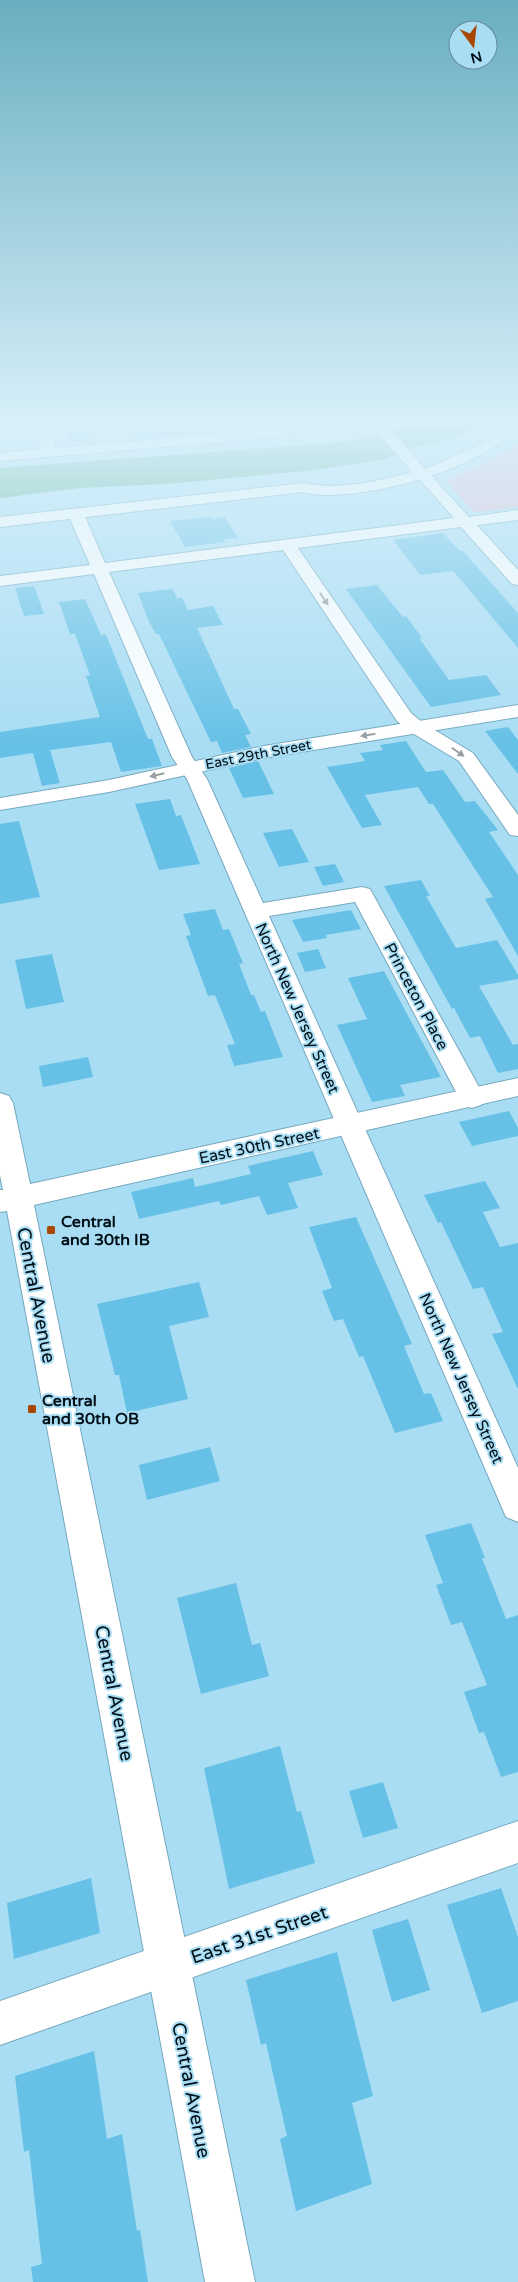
<svg xmlns="http://www.w3.org/2000/svg" width="518" height="2282" font-family="'Varela Round',sans-serif">
  <style>
    .green { fill: #e5b4cc }
    .water { fill: #4aa685 }
    .building { fill: #67c1e6 }
    .lines { fill: none; stroke-linecap: round; stroke-linejoin: round }
    .minor-casing { stroke: #76a8be; stroke-width: 2 }
    .major-casing { stroke: #76a8be; stroke-width: 2 }
    .minor { fill: #fff; fill-rule: evenodd }
    .major { fill: #fff; fill-rule: evenodd }
    .oneway { fill: #999fa2 }
    .poi-dot { fill: #a84700; stroke: #a9ddf4; stroke-width: 2 }
    .labels { text-anchor: middle; stroke-width: 4; stroke-linejoin: round; paint-order: stroke }
    .far-street-label { font-size: 14px; fill: #000f16; stroke: #a9ddf4 }
    .street-label { font-size: 16px; fill: #000f16; stroke: #a9ddf4 }
    .poi-label { font-size: 16px; font-weight: bold; fill: #000f16; stroke: #a9ddf4; text-anchor: start }
    .near-street-label { font-size: 19px; fill: #000f16; stroke: #a9ddf4 }
  </style>
  <rect width="100%" height="100%" fill="#a9ddf4"/>
  <polygon class="green" points="518,444 518,507 476,512 472,510 446,481 483,464"/>
  <path class="water" d="M 410,422 L 486,422 L 452,439 L 430,445 L 420,445 L 383,460 L 306,471 L 166,484 L 80,488 L 0,498 L 0,468 L 321,444 C 350,440 385,439 410,422 Z"/>
  <g class="building">
    <polygon points="61,422 81,422 90,441 72,443"/>
    <polygon points="129,422 189,422 190,434 138,439"/>
    <polygon points="210,517 212,519 225,517 238,538 224,539 225,542 185,547 170,521"/>
    <polygon points="443,533 460,551 463,551 518,613 518,648 455,573 452,571 420,575 393,540"/>
    <polygon points="377,585 403,617 406,616 422,638 419,638 449,680 486,675 501,695 431,707 346,589"/>
    <polygon points="34,586 44,614 24,616 15,588"/>
    <polygon points="172,589 177,598 182,598 188,610 213,606 223,625 197,628 234,709 238,709 251,734 245,735 251,747 222,753 217,741 211,742 159,634 156,634 149,622 138,593"/>
    <polygon points="85,599 101,635 106,635 111,647 148,739 152,739 162,766 121,772 111,742 50,750 60,783 42,786 33,753 0,758 0,732 100,717 86,676 90,675 75,634 70,634 59,602"/>
    <polygon points="508,727 518,740 518,774 485,731"/>
    <polygon points="406,741 426,772 443,770 465,802 475,801 498,830 489,832 518,875 518,956 485,899 493,897 433,804 429,804 418,787 365,795 382,825 362,828 327,767 365,761 360,753 383,750 380,745"/>
    <polygon points="258,761 274,794 243,798 229,768"/>
    <polygon points="170,799 176,816 181,815 200,864 159,870 135,804"/>
    <polygon points="19,821 40,897 0,904 0,824"/>
    <polygon points="292,829 309,862 279,867 263,833"/>
    <polygon points="335,864 344,882 323,886 314,867"/>
    <polygon points="421,880 430,896 426,896 456,948 497,940 518,975 518,979 479,986 513,1045 518,1044 518,1069 498,1073 480,1036 470,1038 454,1008 452,1009 384,886"/>
    <polygon points="215,909 223,930 229,929 243,963 239,964 251,995 254,995 261,1012 265,1011 283,1057 234,1066 227,1045 235,1044 215,995 208,996 186,936 191,935 183,914"/>
    <polygon points="351,910 361,929 326,935 327,938 303,942 292,920"/>
    <polygon points="318,949 326,968 305,972 297,953"/>
    <polygon points="52,954 64,1002 26,1009 15,960"/>
    <polygon points="384,971 441,1077 400,1085 405,1096 372,1102 337,1025 367,1019 348,978"/>
    <polygon points="88,1057 93,1077 43,1087 39,1066"/>
    <polygon points="509,1111 518,1128 518,1136 472,1146 459,1122"/>
    <polygon points="313,1151 323,1175 288,1183 298,1208 267,1215 259,1196 221,1205 219,1201 139,1219 131,1192 193,1178 195,1187 251,1174 248,1166"/>
    <polygon points="485,1181 500,1208 483,1212 500,1247 518,1243 518,1389 492,1334 503,1332 483,1287 473,1289 441,1222 438,1223 424,1195"/>
    <polygon points="356,1217 412,1344 404,1346 424,1394 431,1393 443,1421 395,1433 363,1356 359,1357 343,1319 334,1321 322,1291 332,1288 309,1227"/>
    <polygon points="199,1282 209,1317 169,1326 188,1399 127,1413 119,1375 115,1375 97,1304"/>
    <polygon points="210,1447 220,1481 147,1500 139,1465"/>
    <polygon points="471,1523 485,1558 482,1558 506,1619 518,1615 518,1772 501,1777 484,1732 479,1733 464,1692 487,1685 462,1622 451,1625 436,1585 443,1583 425,1535"/>
    <polygon points="236,1583 252,1645 260,1643 269,1676 201,1694 177,1598"/>
    <polygon points="280,1746 297,1812 301,1811 315,1863 229,1889 204,1768"/>
    <polygon points="383,1782 398,1828 363,1838 349,1791"/>
    <polygon points="91,1878 100,1933 14,1959 7,1903"/>
    <polygon points="501,1888 518,1937 518,2001 482,2013 447,1905"/>
    <polygon points="408,1919 430,1990 392,2002 372,1930"/>
    <polygon points="337,1952 373,2096 352,2103 372,2184 296,2211 280,2139 287,2136 266,2043 261,2045 246,1980"/>
    <polygon points="94,2051 107,2139 122,2134 137,2231 140,2230 148,2282 33,2282 31,2267 42,2264 29,2150 24,2152 15,2076"/>
  </g>
  <g class="lines">
    <defs>
      <g id="minor">
        <polygon points="31,422 45,422 56,448 266,430 293,422 316,422 314,425 267,438 0,461 0,453 42,449"/>
        <polygon points="422,470 427,471 469,517 518,510 518,520 477,525 518,570 518,585 512,584 461,527 298,548 411,713 423,723 473,753 518,815 518,836 510,835 459,761 409,731 397,721 283,550 109,572 192,757 207,779 263,903 362,887 370,889 485,1098 481,1105 472,1108 463,1105 355,902 269,916 518,1468 518,1522 506,1517 187,779 172,757 94,574 0,586 0,576 90,565 67,512 70,509 80,509 83,512 105,563 454,518 415,474"/>
        <polygon points="518,1821 518,1863 0,2045 0,2001"/>
      </g>
      <g id="major">
        <path d="M 369,422 L 384,422 L 425,469 L 478,446 L 503,425 L 513,425 L 515,428 C 485,469 350,506 303,492 L 0,527 L 0,517 L 304,483 C 337,491 380,481 412,472 Z"/>
        <polygon points="518,705 518,717 264,758 109,792 0,810 0,798 109,780 264,746"/>
        <polygon points="518,1078 518,1096 34,1205 255,2282 205,2282 7,1211 0,1212 0,1190 3,1190 0,1175 0,1093 9,1096 13,1103 30,1184"/>
      </g>
    </defs>
    <use href="#minor" class="minor-casing"/>
    <use href="#major" class="major-casing"/>
    <use href="#minor" class="minor"/>
    <use href="#major" class="major"/>
  </g>
  <defs><path id="oneway-solid" d="M-6-.8H1V-3.2L6.5 0L1 3.2V.8H-6Z" transform="scale(1.25)"/></defs>
  <g class="oneway">
    <use href="#oneway-solid" transform="translate(324 599) rotate(56)"/>
    <use href="#oneway-solid" transform="translate(368 735) rotate(171)"/>
    <use href="#oneway-solid" transform="translate(458 752) rotate(35)"/>
    <use href="#oneway-solid" transform="translate(157 775) rotate(167)"/>
  </g>
  <linearGradient id="sky" x2="0" y2="1"><stop stop-color="#69aec0"/><stop offset="0.57" stop-color="#d8f0fa"/><stop offset="1" stop-color="#d8f0fa" stop-opacity="0"/></linearGradient>
  <rect width="518" height="742" fill="url(#sky)"/>
  <g class="poi-dot">
    <rect x="46" y="1225" width="10" height="10" rx="2.5"/>
    <rect x="27" y="1404" width="10" height="10" rx="2.5"/>
  </g>
  <g class="labels">
    <g class="far-street-label">
      <text transform="translate(258 754) rotate(-11)" y="5">East 29th Street</text>
    </g>
    <g class="street-label">
      <text transform="translate(417 996) rotate(62)" y="6">Princeton Place</text>
      <text transform="translate(298 1008) rotate(66)" y="6">North New Jersey Street</text>
      <text transform="translate(259 1145) rotate(-12)" y="6">East 30th Street</text>
      <text transform="translate(462 1378) rotate(66)" y="6">North New Jersey Street</text>
    </g>
    <g class="poi-label">
      <text x="61" y="1227">Central<tspan x="61" dy="18">and 30th IB</tspan></text>
      <text x="42" y="1406">Central<tspan x="42" dy="18">and 30th OB</tspan></text>
    </g>
    <g class="near-street-label">
      <text transform="translate(37 1295) rotate(79)" y="7">Central Avenue</text>
      <text transform="translate(115 1693) rotate(79)" y="7">Central Avenue</text>
      <text transform="translate(259 1934) rotate(-19)" y="7">East 31st Street</text>
      <text transform="translate(192 2090) rotate(79)" y="7">Central Avenue</text>
    </g>
  </g>
  <g transform="translate(473 45) rotate(165)"><circle r="24" fill="#a9ddf4" stroke="#658b9b"/>
  <path d="M0-4L9 19L0 12L-9 19Z" fill="#a84700"/>
  <text y="-8" font-size="14" font-weight="bold" text-anchor="middle" fill="#000f16">N</text>
  </g>
</svg>
